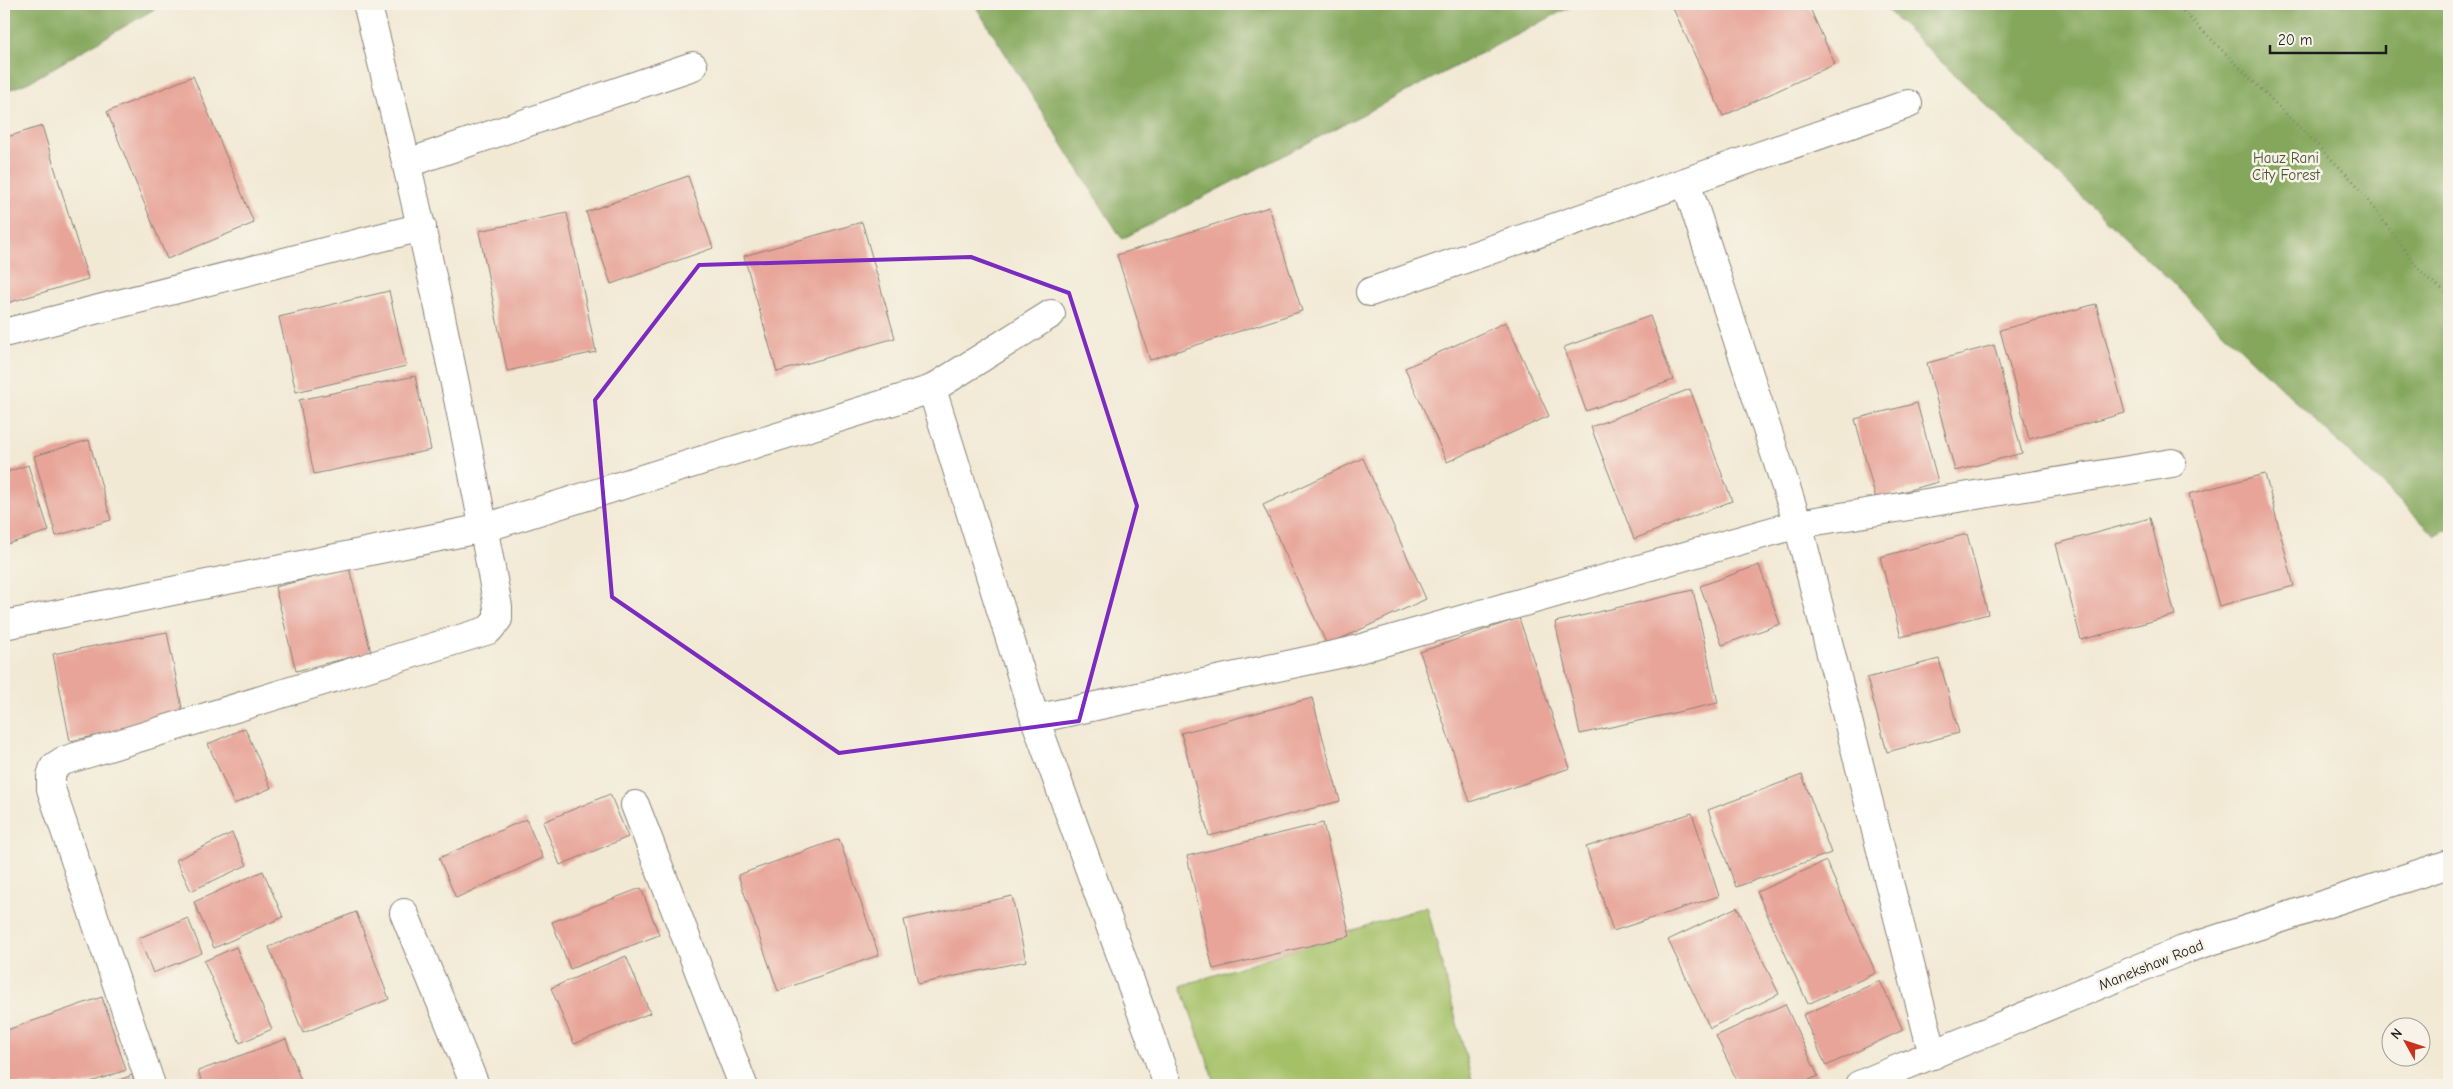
<svg xmlns="http://www.w3.org/2000/svg" width="2453" height="1089" font-family="'Comic Neue',sans-serif">
  <style>
    .green { fill: #a5c168; stroke: #606e42 }
    .forest { fill: #84a75c; stroke: #50623c }
    .building { fill: #e8a499 }
    .lines { fill: none; stroke-linecap: round; stroke-linejoin: round }
    .minor-casing { stroke: #878278; stroke-width: 30 }
    .tertiary-casing { stroke: #878278; stroke-width: 30 }
    .path { stroke: #878278; stroke-width: 3; stroke-dasharray: 1 4; stroke-linecap: butt }
    .minor { stroke: #fff; stroke-width: 28 }
    .tertiary { stroke: #fff; stroke-width: 28 }
    .marked { fill: none; stroke: #7b2cbf; stroke-width: 4; stroke-linejoin: round }
    .labels { text-anchor: middle; stroke-width: 5; stroke-linejoin: round; paint-order: stroke }
    .park-label { font-size: 15px; fill: #4c5637; stroke: #f7f3e8 }
    .street-label { font-size: 15px; fill: #1c1c1c; stroke: #f7f3e8 }
  </style>
  <rect width="100%" height="100%" fill="#f7f3e8"/>
  <filter id="ink" filterUnits="userSpaceOnUse"><feTurbulence type="fractalNoise" baseFrequency=".02" numOctaves="2"/><feDisplacementMap in="SourceGraphic" scale="10" xChannelSelector="R" yChannelSelector="G"/><feConvolveMatrix kernelMatrix="1 2 1 2 8 2 1 2 1" color-interpolation-filters="sRGB"/></filter>
  <filter id="wash" filterUnits="userSpaceOnUse"><feTurbulence type="fractalNoise" baseFrequency=".0096" numOctaves="4" result="noise"/><feDisplacementMap in="SourceGraphic" scale="20" xChannelSelector="R" yChannelSelector="G"/><feGaussianBlur stdDeviation="1.12" result="paint"/><feColorMatrix in="noise" values="0 0 0 0 0 0 0 0 0 0 0 0 0 0 0 0 0 1.4 0 .05"/><feComposite in="paint" operator="in"/></filter>
  <g filter="url(#wash)">
    <rect width="100%" height="100%" fill="#f2e9d4"/>
    <polygon class="green" points="1427,906 1473,1085 1216,1085 1181,986"/>
    <g class="forest">
      <polygon points="4,4 163,4 29,82 4,92"/>
      <polygon points="974,4 1576,4 1122,239"/>
      <polygon points="1881,4 2449,4 2449,529 2436,536"/>
    </g>
    <g id="blocks">
      <g class="building">
        <polygon points="1671,4 1808,4 1835,64 1723,116"/>
        <polygon points="193,76 254,223 167,259 107,112"/>
        <polygon points="42,126 88,279 4,304 4,138"/>
        <polygon points="688,176 713,248 611,284 586,212"/>
        <polygon points="1269,207 1302,311 1150,360 1117,255"/>
        <polygon points="567,213 596,352 507,371 479,231"/>
        <polygon points="862,222 895,338 777,372 744,256"/>
        <polygon points="389,291 406,366 296,392 279,317"/>
        <polygon points="2096,304 2125,413 2029,439 2000,330"/>
        <polygon points="1650,316 1673,380 1586,411 1564,347"/>
        <polygon points="1506,322 1549,416 1447,462 1405,368"/>
        <polygon points="1994,345 2022,453 1955,471 1927,363"/>
        <polygon points="415,376 431,450 314,474 299,400"/>
        <polygon points="1690,389 1732,501 1634,539 1591,427"/>
        <polygon points="1917,403 1938,482 1876,499 1855,419"/>
        <polygon points="89,440 111,520 56,536 34,456"/>
        <polygon points="1363,458 1426,599 1327,645 1263,505"/>
        <polygon points="28,465 49,531 4,545 4,473"/>
        <polygon points="2265,474 2294,586 2219,606 2189,494"/>
        <polygon points="2150,518 2175,615 2081,640 2056,544"/>
        <polygon points="1967,534 1988,614 1901,637 1880,557"/>
        <polygon points="1759,565 1780,624 1722,645 1700,586"/>
        <polygon points="349,568 371,652 296,671 275,587"/>
        <polygon points="1693,590 1718,703 1580,734 1555,622"/>
        <polygon points="1519,618 1570,768 1470,802 1420,652"/>
        <polygon points="167,632 184,718 70,741 53,654"/>
        <polygon points="1939,659 1959,733 1887,752 1867,678"/>
        <polygon points="1312,698 1340,801 1209,836 1181,733"/>
        <polygon points="245,728 271,788 234,804 208,744"/>
        <polygon points="1802,775 1831,853 1736,887 1708,810"/>
        <polygon points="610,794 628,837 560,865 543,822"/>
        <polygon points="1692,813 1719,896 1613,931 1586,847"/>
        <polygon points="526,819 543,858 456,898 439,858"/>
        <polygon points="1323,823 1350,936 1213,969 1187,856"/>
        <polygon points="232,833 247,865 191,891 176,860"/>
        <polygon points="839,839 879,955 778,991 738,875"/>
        <polygon points="1826,861 1876,973 1808,1004 1757,892"/>
        <polygon points="263,871 283,917 214,948 194,902"/>
        <polygon points="641,888 659,935 570,969 552,922"/>
        <polygon points="1012,896 1026,961 918,984 904,920"/>
        <polygon points="1737,907 1779,994 1710,1028 1668,940"/>
        <polygon points="356,912 389,999 303,1033 269,947"/>
        <polygon points="188,918 202,953 153,973 139,938"/>
        <polygon points="236,947 272,1029 240,1043 204,961"/>
        <polygon points="626,956 650,1013 574,1044 551,988"/>
        <polygon points="1880,981 1903,1030 1826,1066 1803,1015"/>
        <polygon points="102,997 126,1070 82,1085 8,1085 4,1072 4,1031"/>
        <polygon points="1785,1004 1818,1076 1798,1085 1739,1085 1716,1036"/>
        <polygon points="286,1039 301,1081 289,1085 203,1085 198,1071"/>
        <polygon points="132,1075 135,1085 107,1085"/>
      </g>
    </g>
  </g>
  <g filter="url(#ink)">
    <use href="#blocks" fill-opacity="0" stroke="#878278" stroke-width="1"/>
    <g class="lines">
      <defs>
        <g id="minor">
          <polyline points="408,163 693,66"/>
          <polyline points="1686,182 1798,524 1933,1055"/>
          <polyline points="1370,292 1908,104"/>
          <polyline points="4,333 422,227"/>
          <polyline points="932,389 1035,719 1168,1085"/>
          <polyline points="4,625 484,528 932,389 1051,314"/>
          <polyline points="1035,719 1348,652 1798,524 2172,463"/>
          <polyline points="635,805 743,1085"/>
          <polyline points="404,913 475,1085"/>
          <path d="M 151,1085 L 51,789 L 51,776 L 54,767 L 63,761 L 489,630 L 498,619 L 498,607 C 462,406 419,206 368,7"/>
        </g>
        <polyline id="tertiary" points="1859,1085 2183,950 2449,864"/>
      </defs>
      <use href="#minor" class="minor-casing"/>
      <use href="#tertiary" class="tertiary-casing"/>
      <polyline class="path" points="2176,4 2356,184 2424,276 2449,294"/>
      <use href="#minor" class="minor"/>
      <use href="#tertiary" class="tertiary"/>
    </g>
  </g>
  <path class="marked" d="M 971,257 L 1069,293 L 1137,506 L 1079,721 L 839,753 L 612,597 L 595,400 L 699,265 Z"/>
  <g class="labels">
    <g class="park-label">
      <text x="2286" y="163">Hauz Rani<tspan x="2286" dy="17">City Forest</tspan></text>
    </g>
    <g class="street-label">
      <text transform="translate(2151 965) rotate(-22)" y="5">Manekshaw Road</text>
    </g>
  </g>
  <rect width="2453" height="1089" fill="none" stroke="#f7f3e8" stroke-width="20"/>
  <g transform="translate(2406 1042) rotate(310)"><circle r="24" fill="#f7f3e8" stroke="#9f9d96"/>
  <path d="M0-4L9 19L0 12L-9 19Z" fill="#c8321e"/>
  <text y="-8" font-size="14" font-weight="bold" text-anchor="middle" fill="#1c1c1c">N</text>
  </g>
  <path d="M2270 45v8h116v-8" fill="none" stroke="#1c1c1c" stroke-width="2.5"/>
  <text x="2278" y="45" font-size="15" fill="#1c1c1c" stroke="#f7f3e8" stroke-width="4" paint-order="stroke">20 m</text>
</svg>
